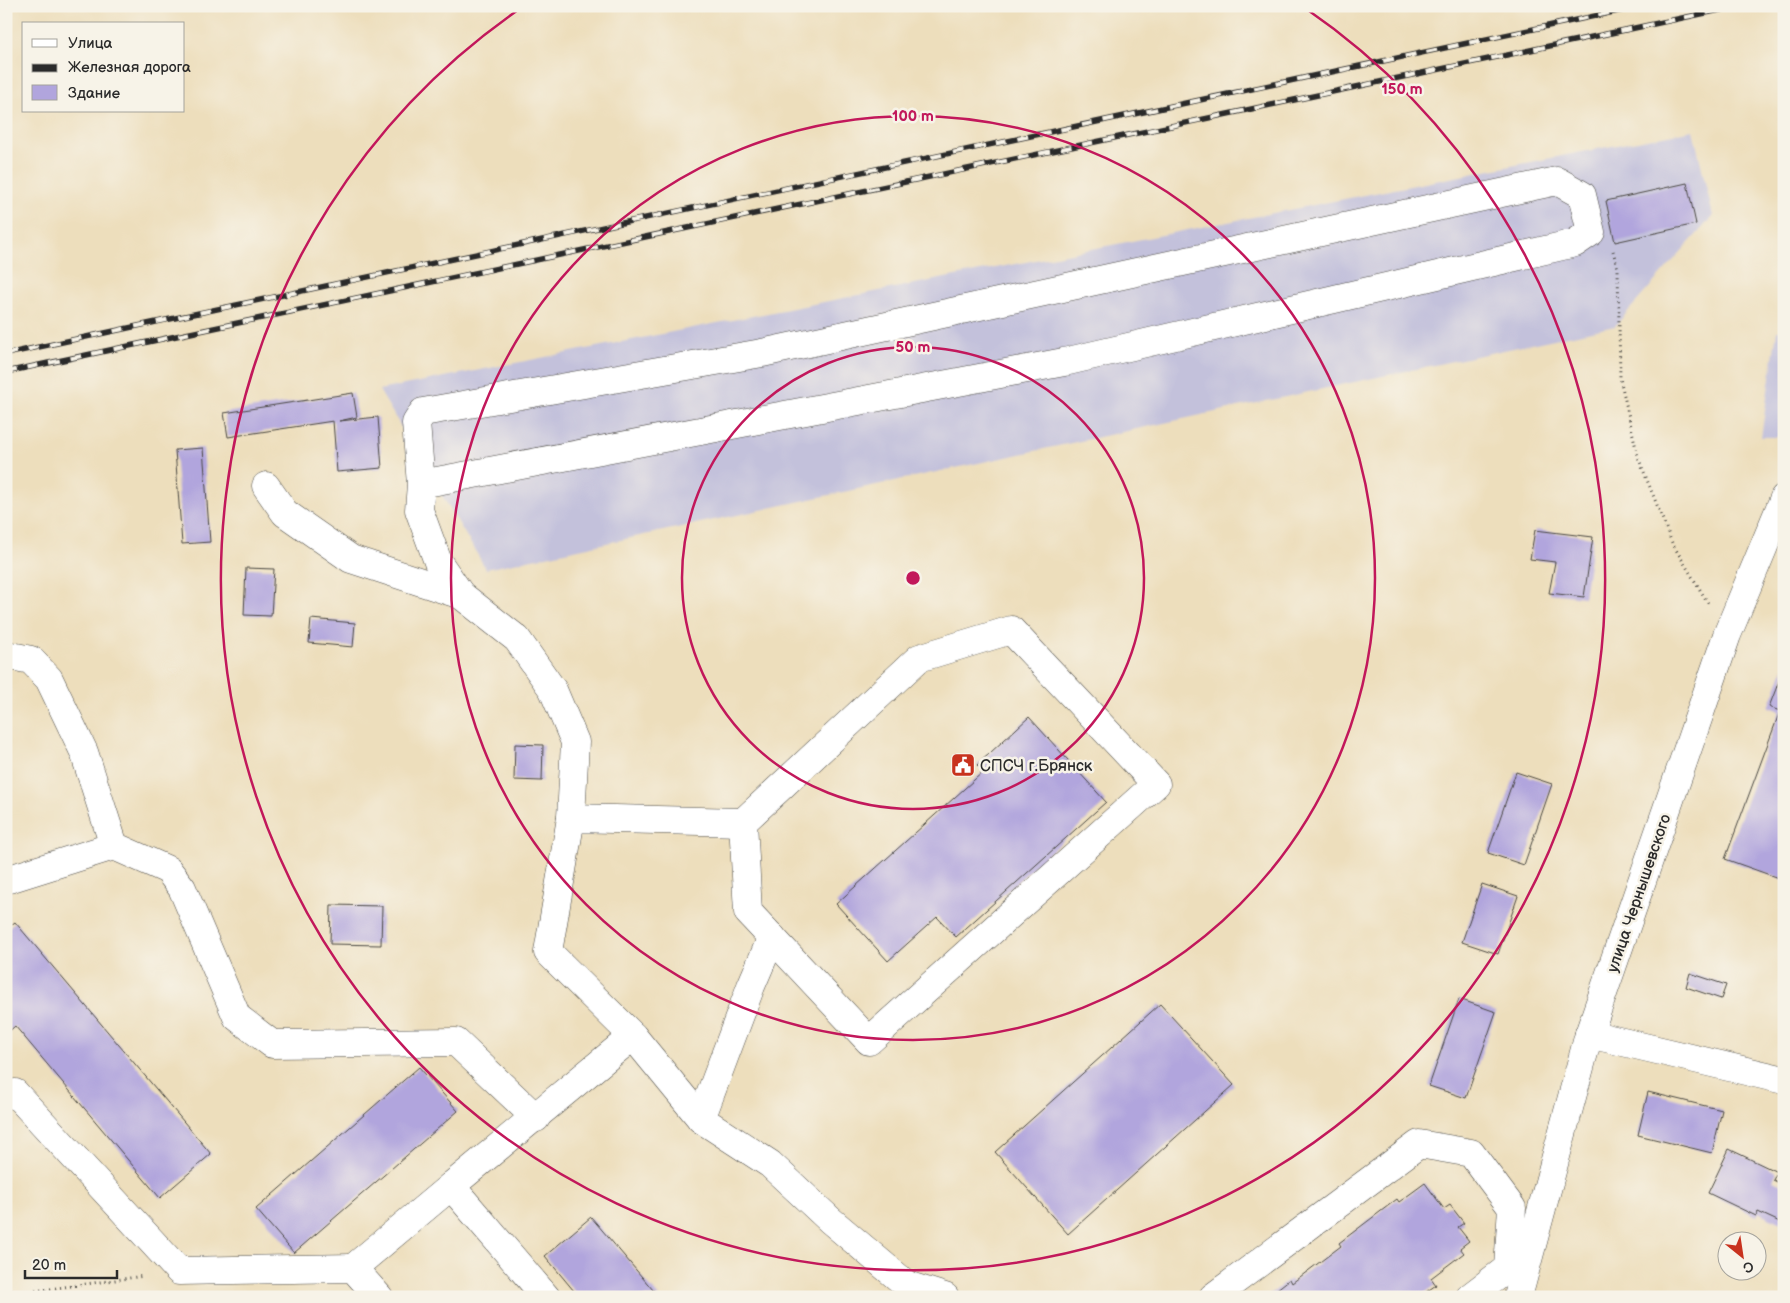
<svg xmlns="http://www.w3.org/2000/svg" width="1790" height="1303" font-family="'Balsamiq Sans',sans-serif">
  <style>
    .industrial { fill: #c3c1db }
    .building { fill: #b1a5dd }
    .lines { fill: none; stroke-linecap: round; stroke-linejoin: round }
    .minor-casing { stroke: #484641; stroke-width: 29 }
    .path { stroke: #484641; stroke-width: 3; stroke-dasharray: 1 4; stroke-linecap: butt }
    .minor { stroke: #fff; stroke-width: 28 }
    .rail-casing { stroke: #2b2b2b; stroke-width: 5.5 }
    .rail { stroke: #f7f3e8; stroke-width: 4; stroke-dasharray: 11; stroke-linecap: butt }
    .ring { fill: none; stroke: #c2185b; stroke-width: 2.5 }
    .labels { text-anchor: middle; stroke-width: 5; stroke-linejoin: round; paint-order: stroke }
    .poi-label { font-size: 16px; fill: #2b2b2b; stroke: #f7f3e8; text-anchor: start }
    .street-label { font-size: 16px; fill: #2b2b2b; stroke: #f7f3e8 }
    .centre { fill: #c2185b; stroke: #f7f3e8; stroke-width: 2.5 }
    .ring-label { font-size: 15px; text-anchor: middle; font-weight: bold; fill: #c2185b; stroke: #f7f3e8; stroke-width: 5; stroke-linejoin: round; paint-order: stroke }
  </style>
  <rect width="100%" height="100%" fill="#f7f3e8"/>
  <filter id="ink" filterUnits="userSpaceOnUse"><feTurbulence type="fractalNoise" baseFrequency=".02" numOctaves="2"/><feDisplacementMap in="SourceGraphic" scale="10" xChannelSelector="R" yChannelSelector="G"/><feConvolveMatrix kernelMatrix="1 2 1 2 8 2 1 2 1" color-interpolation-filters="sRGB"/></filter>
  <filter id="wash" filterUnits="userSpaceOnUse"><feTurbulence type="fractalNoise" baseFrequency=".0096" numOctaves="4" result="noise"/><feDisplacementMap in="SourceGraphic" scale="20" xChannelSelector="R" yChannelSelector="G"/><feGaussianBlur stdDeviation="1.12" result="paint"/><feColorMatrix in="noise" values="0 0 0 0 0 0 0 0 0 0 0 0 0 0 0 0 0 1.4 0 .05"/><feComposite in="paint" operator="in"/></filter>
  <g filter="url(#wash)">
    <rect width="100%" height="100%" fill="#eddebc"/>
    <g class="industrial">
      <polygon points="1693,130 1713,216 1615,326 486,569 379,390"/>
      <polygon points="1777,331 1784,331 1784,437 1761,437"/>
    </g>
    <g id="blocks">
      <g class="building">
        <polygon points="1687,183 1696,224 1615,242 1606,201"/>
        <polygon points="353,393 357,417 339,421 378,417 382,468 337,472 333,421 228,437 224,413"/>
        <polygon points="203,448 210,542 182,544 175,450"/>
        <polygon points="1535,530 1593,537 1584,597 1549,593 1555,562 1530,559"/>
        <polygon points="246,568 274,569 271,616 244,615"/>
        <polygon points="311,619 355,623 353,647 309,643"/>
        <polygon points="1784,668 1784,880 1725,859 1780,711 1769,707"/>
        <polygon points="1029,717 1106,802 956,937 937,917 888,961 836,904 984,771 977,765"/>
        <polygon points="515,744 543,745 542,781 514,780"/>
        <polygon points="1516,772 1552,784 1524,865 1488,853"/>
        <polygon points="1482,884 1518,896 1498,954 1462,942"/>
        <polygon points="331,905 382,906 381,945 330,944"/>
        <polygon points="15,922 211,1154 160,1198 15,1026 6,1034 6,929"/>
        <polygon points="1690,973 1726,985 1721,999 1686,987"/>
        <polygon points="1459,999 1496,1012 1466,1098 1429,1086"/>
        <polygon points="1160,1004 1234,1085 1068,1234 995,1152"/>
        <polygon points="419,1067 458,1111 294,1253 256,1209"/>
        <polygon points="1648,1092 1722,1110 1712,1153 1638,1135"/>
        <polygon points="1729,1149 1777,1172 1773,1180 1784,1185 1784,1224 1758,1212 1756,1216 1708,1193"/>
        <polygon points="1425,1183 1444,1209 1450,1205 1464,1223 1458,1227 1469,1241 1460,1248 1464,1253 1431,1278 1436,1285 1419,1297 1403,1297 1400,1293 1395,1297 1267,1297 1290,1279 1292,1283 1341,1246 1339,1243 1397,1199 1399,1202"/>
        <polygon points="591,1217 659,1297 579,1297 545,1256"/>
      </g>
    </g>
  </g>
  <g filter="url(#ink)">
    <use href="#blocks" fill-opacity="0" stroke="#484641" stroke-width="1"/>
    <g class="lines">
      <defs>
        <g id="minor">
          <polyline points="421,484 416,423 423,412 762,353 1557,181 1582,195 1591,232 1575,243 1064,362 421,484 419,510 438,562 461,595 517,639 553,690 575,742 571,818"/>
          <polyline points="266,486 285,513 351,559 461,595"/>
          <polygon points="1011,630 1156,784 869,1041 748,912 743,822 919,658"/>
          <polyline points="6,655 31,660 49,679 84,752 114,846"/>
          <polyline points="6,880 114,846 168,870 182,888 237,1017 272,1044 456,1042 536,1118"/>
          <polyline points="1589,1034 1784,1080"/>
          <polyline points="633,1036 548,952 571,818 743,822"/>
          <polyline points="6,1095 15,1093 179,1271 353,1268 379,1297"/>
          <polyline points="701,1119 751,986 772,937"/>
          <polyline points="451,1186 633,1036 701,1119 770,1164 830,1220 907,1285 945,1297"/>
          <polyline points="353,1268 451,1186 546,1297"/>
          <polyline points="1213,1297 1419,1144 1471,1153 1512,1208 1508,1268 1470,1297"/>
          <polyline points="1518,1297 1589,1034 1727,635 1784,498"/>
        </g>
      </defs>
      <use href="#minor" class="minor-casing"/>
      <g class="path">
        <polyline points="1613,251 1618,269 1620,378 1638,457 1672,543 1708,603"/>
        <polyline points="6,1289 20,1293 144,1276"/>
      </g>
      <use href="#minor" class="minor"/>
      <defs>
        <g id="rail">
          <polyline points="6,354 1642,6"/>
          <polyline points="6,372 1739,6"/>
        </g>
      </defs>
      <use href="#rail" class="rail-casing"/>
      <use href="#rail" class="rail"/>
    </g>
  </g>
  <g class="ring">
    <circle cx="913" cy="578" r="231"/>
    <circle cx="913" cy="578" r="462"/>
    <path d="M1305 8A692 692 0 1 1 521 8"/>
  </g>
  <defs>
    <symbol id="civic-square" viewBox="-11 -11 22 22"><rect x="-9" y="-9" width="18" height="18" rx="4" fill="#c8321e" stroke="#f7f3e8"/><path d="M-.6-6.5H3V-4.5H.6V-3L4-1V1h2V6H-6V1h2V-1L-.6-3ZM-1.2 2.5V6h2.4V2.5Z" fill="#fff"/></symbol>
  </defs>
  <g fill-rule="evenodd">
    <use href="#civic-square" x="949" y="751" width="28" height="28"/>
  </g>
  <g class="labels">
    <g class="poi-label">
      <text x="980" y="771">СПСЧ г.Брянск</text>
    </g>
    <g class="street-label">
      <text transform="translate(1638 893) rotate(-71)" y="6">улица Чернышевского</text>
    </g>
  </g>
  <circle cx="913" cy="578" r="8" class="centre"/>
  <g class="ring-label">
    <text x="1402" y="94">150 m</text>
    <text x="913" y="121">100 m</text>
    <text x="913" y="352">50 m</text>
  </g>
  <rect width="1790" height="1303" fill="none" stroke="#f7f3e8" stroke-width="25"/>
  <rect x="22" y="22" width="162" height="90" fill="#f7f3e8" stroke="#a5a39c"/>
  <rect x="32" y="39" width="25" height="8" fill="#ffffff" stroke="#a5a39c"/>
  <text x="68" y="48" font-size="15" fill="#2b2b2b">Улица</text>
  <rect x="32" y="64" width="25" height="8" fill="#2b2b2b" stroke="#a5a39c"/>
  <text x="68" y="72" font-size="15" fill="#2b2b2b">Железная дорога</text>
  <rect x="32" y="85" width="25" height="15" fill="#b1a5dd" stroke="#a5a39c"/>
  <text x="68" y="98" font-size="15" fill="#2b2b2b">Здание</text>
  <g transform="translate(1742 1256) rotate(150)"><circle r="24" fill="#f7f3e8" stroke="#a5a39c"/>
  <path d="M0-4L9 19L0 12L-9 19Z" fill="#c8321e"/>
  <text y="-8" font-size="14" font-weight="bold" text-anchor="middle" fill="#2b2b2b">С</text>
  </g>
  <path d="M25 1270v8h92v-8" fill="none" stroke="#2b2b2b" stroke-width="2.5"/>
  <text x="32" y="1270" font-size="15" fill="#2b2b2b" stroke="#f7f3e8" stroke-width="4" paint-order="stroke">20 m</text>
</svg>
